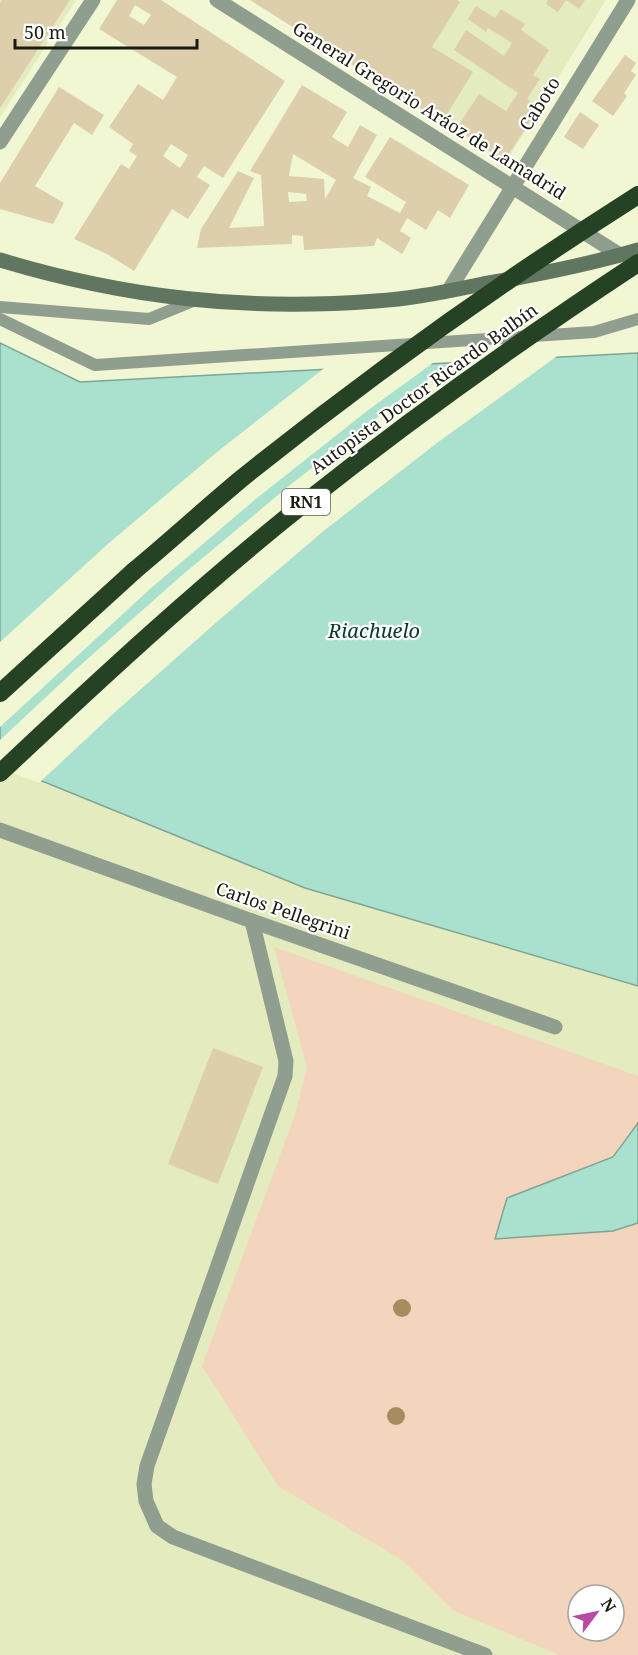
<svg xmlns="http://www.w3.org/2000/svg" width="638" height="1655" font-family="'Noto Serif',serif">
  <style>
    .built { fill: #e3ebbf; fill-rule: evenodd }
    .green { fill: #f3d4bc; fill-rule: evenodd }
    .water { fill: #aae0ce; stroke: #7ea594; stroke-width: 1.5 }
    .pier { fill: #f0f7d2 }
    .building { fill: #ddcfac; fill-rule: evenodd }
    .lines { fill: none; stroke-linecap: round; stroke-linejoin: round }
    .lane { stroke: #909e8f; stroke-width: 12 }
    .street { stroke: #909e8f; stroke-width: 15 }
    .secondary { stroke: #617661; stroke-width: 15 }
    .highway { stroke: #254225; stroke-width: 18 }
    .highway-bridge { stroke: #254225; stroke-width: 18 }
    .tree { fill: #a58d60 }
    .labels { text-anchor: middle; stroke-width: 4.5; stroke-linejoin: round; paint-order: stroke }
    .shield { fill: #fff; stroke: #5e5f56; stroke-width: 1.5 }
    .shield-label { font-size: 16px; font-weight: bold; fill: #191b0e }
    .street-label { font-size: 18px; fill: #191b0e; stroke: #fff }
    .water-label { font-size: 20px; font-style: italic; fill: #08382d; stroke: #fff }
  </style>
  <rect width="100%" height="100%" fill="#f0f7d2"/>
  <g class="built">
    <polygon points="0,0 76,0 0,117"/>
    <polygon points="256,0 606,0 506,162"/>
    <path d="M 0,764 L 305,888 L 638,986 L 638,1123 L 613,1157 L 507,1198 L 613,1231 L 638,1223 L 638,1655 L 0,1655 ZM 578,1595 L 614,1595 L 614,1631 L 578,1631 Z"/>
  </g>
  <path class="green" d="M 274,947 L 638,1076 L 638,1123 L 613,1157 L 507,1198 L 613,1231 L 638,1223 L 638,1655 L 560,1655 L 454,1611 L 402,1560 L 278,1486 L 202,1366 L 295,1115 L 307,1067 ZM 578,1595 L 614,1595 L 614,1631 L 578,1631 Z"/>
  <g class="water">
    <polygon points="0,343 80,382 638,353 638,986 305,888 0,764"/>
    <polygon points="638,1123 638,1223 613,1231 495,1239 507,1198 613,1157"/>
  </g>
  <g class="pier">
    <polygon points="560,354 437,443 326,529 219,620 114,713 39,783 0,768 0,740 75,670 181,576 290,485 401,399 456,359"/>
    <polygon points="437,360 367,411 257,498 150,589 0,727 0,642 109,543 217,452 327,366"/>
  </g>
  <g class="building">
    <polygon points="2,0 70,0 0,108 0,3"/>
    <path d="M 117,0 L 161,0 L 285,81 L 223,178 L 204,166 L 197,177 L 210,185 L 188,219 L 172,209 L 134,271 L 107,254 L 74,239 L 121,164 L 129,169 L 137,156 L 129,151 L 133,144 L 109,127 L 138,84 L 163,100 L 177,77 L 99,29 ZM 135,5 L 151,15 L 144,25 L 129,16 ZM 171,144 L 188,155 L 180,168 L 163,156 Z"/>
    <polygon points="250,0 457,0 460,2 432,47 473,72 442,122"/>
    <polygon points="548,0 585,0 579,9 566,0 558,12 546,4"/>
    <polygon points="476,6 495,18 501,9 525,24 521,30 549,50 533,75 540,79 527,99 540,107 504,161 456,129 479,94 506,111 518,93 454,50 466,30 504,56 512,43 488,28 486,32 468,19"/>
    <polygon points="625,55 636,63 631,71 636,75 624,93 627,96 613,116 592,101"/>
    <path d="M 302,85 L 347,112 L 332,137 L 348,147 L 360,125 L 377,135 L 353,178 L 371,187 L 367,196 L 400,213 L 406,202 L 365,177 L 390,137 L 469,185 L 450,218 L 438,210 L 426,230 L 407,218 L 400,231 L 411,238 L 402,254 L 377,238 L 374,246 L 304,250 L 303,236 L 292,235 L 292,244 L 197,248 L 201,229 L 238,171 L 254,178 L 229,228 L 264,226 L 261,175 L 250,171 ZM 293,154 L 336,180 L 325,199 L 324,179 L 289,176 ZM 288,192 L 306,194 L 307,201 L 289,202 Z"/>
    <polygon points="59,87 104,115 92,135 74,123 35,186 64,203 53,224 0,209 0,183"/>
    <polygon points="580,112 599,125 583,149 564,137"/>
    <polygon points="213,1048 263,1067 218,1184 168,1164"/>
  </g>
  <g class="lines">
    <g class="lane">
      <polyline points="0,307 149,319 193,301"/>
      <polyline points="0,319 95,365 594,332 638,319"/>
    </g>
    <g class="street">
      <polyline points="217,0 620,255"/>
      <polyline points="0,142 93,0"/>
      <polyline points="449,290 628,0"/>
      <polyline points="0,830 252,921 555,1027"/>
      <polyline points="252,921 286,1061 285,1076 147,1466 144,1484 146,1501 157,1526 173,1537 485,1655"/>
    </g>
    <path class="secondary" d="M 0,260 C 126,298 244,311 376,301 C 412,299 448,291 483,284 C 536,275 587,265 638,250"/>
    <polyline class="highway" points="0,693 134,571"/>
    <g class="highway-bridge">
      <path d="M 134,571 C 170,541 205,509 241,479 C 368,377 501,282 638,195"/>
      <path d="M 0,773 C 99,680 199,587 306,502 C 413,417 524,338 638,263"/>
    </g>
  </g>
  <g class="tree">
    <circle cx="402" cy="1308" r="9"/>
    <circle cx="396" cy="1416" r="9"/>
  </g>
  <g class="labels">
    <rect class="shield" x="282" y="489" width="48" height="26" rx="4.5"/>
    <g class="shield-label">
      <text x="306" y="508">RN1</text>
    </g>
    <g class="street-label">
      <text transform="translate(540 104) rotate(-58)" y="6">Caboto</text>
      <text transform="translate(429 111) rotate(32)" y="6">General Gregorio Aráoz de Lamadrid</text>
      <text transform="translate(424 389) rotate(-36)" y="6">Autopista Doctor Ricardo Balbín</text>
      <text transform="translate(283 911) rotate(19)" y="6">Carlos Pellegrini</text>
    </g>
    <g class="water-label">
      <text x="374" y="638">Riachuelo</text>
    </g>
  </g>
  <g transform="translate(596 1613) rotate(58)"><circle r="28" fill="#ffffff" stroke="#a3a49f" stroke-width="1.5"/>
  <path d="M0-4.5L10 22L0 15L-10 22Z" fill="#b949a5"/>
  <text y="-9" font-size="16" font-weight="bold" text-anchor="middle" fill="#191b0e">N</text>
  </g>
  <path d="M15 39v9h182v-9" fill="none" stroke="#191b0e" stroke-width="3"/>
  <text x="24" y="39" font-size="18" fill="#191b0e" stroke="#ffffff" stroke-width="4.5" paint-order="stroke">50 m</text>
</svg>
